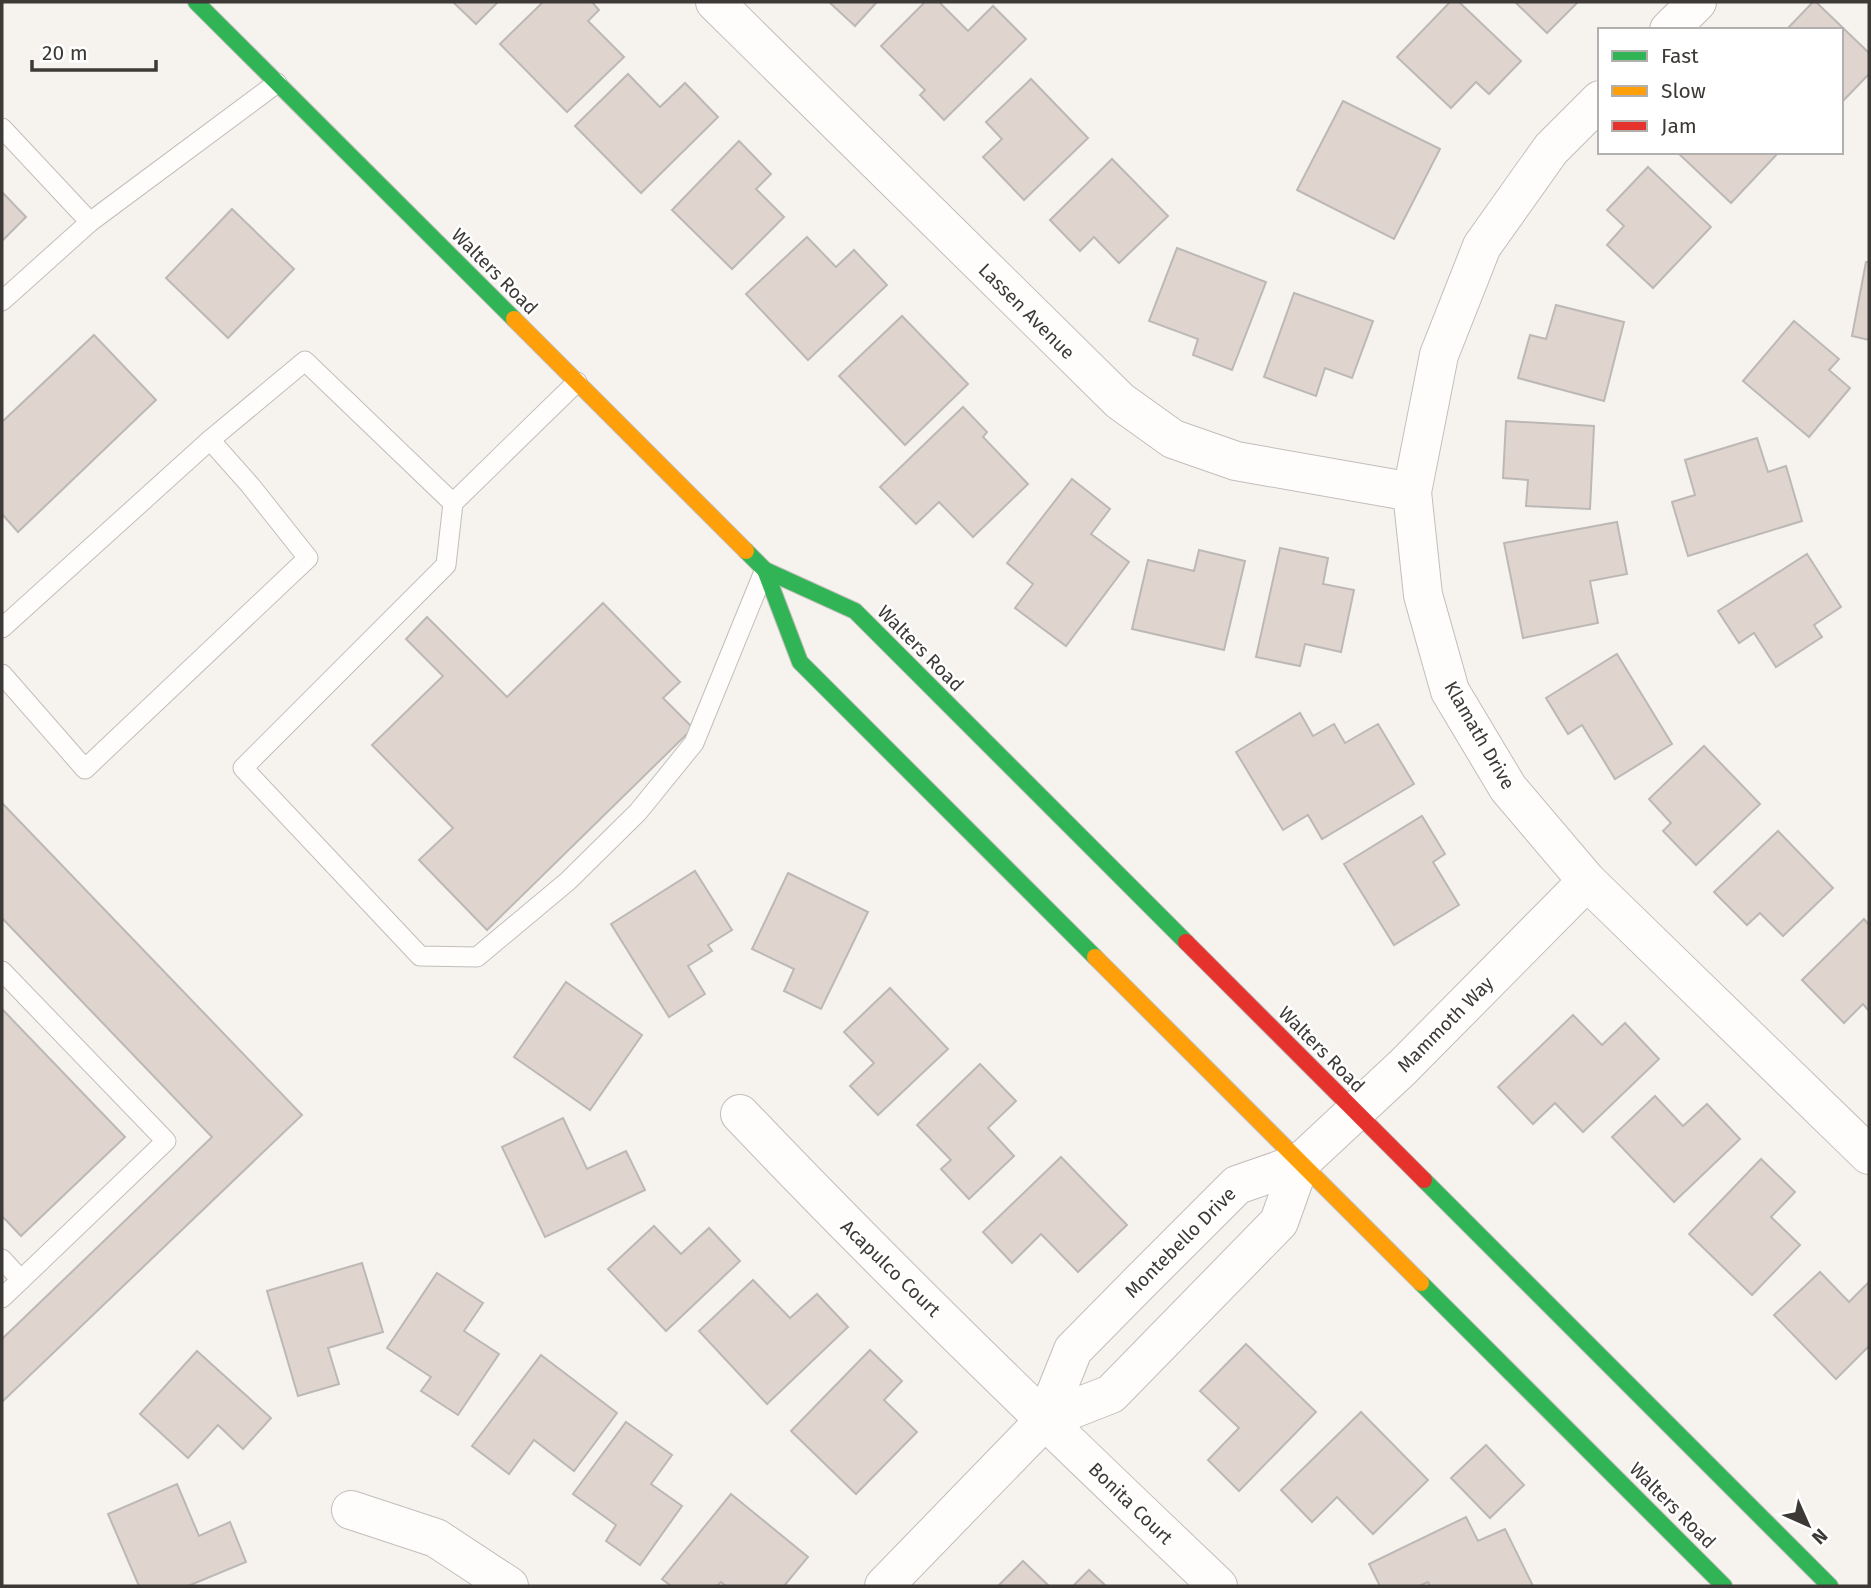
<svg xmlns="http://www.w3.org/2000/svg" width="1871" height="1588" font-family="'Fira Sans',sans-serif">
  <style>
    .building { fill: #e0d5ce; stroke: #bcb8b6; stroke-width: 2 }
    .lines { fill: none; stroke-linecap: round; stroke-linejoin: round }
    .lane-casing { stroke: #c1bebb; stroke-width: 21 }
    .street-casing { stroke: #c1bebb; stroke-width: 40 }
    .fast-casing { stroke: #c1bebb; stroke-width: 18 }
    .slow-casing { stroke: #c1bebb; stroke-width: 18 }
    .jam-casing { stroke: #c1bebb; stroke-width: 18 }
    .lane { stroke: #fefdfc; stroke-width: 19 }
    .street { stroke: #fefdfc; stroke-width: 38 }
    .fast { stroke: #30b455; stroke-width: 16 }
    .slow { stroke: #ff9f0a; stroke-width: 16 }
    .jam { stroke: #e5322d; stroke-width: 16 }
    .labels { text-anchor: middle; stroke-width: 5; stroke-linejoin: round; paint-order: stroke }
    .street-label { font-size: 19px; fill: #3c3936; stroke: #fff }
  </style>
  <rect width="100%" height="100%" fill="#f6f2ee"/>
  <g class="building">
    <polygon points="453,2 498,2 476,24"/>
    <polygon points="543,2 592,2 599,10 588,21 624,57 567,112 500,44"/>
    <polygon points="829,2 877,2 855,26"/>
    <polygon points="925,2 939,2 968,31 993,6 1026,39 944,120 920,95 925,90 881,46"/>
    <polygon points="1450,2 1459,2 1521,61 1489,94 1476,82 1451,108 1397,57"/>
    <polygon points="1515,2 1578,2 1547,33"/>
    <polygon points="1813,2 1816,2 1869,53 1869,74 1841,103 1841,30 1786,30"/>
    <polygon points="628,74 660,107 685,83 718,117 641,193 575,126"/>
    <polygon points="1031,79 1088,138 1024,200 983,157 1002,139 986,122"/>
    <polygon points="1343,101 1440,149 1394,239 1297,190"/>
    <polygon points="739,141 771,174 756,189 784,217 732,269 672,210"/>
    <polygon points="1677,152 1779,152 1731,203"/>
    <polygon points="1112,159 1168,216 1119,263 1094,237 1080,251 1050,220"/>
    <polygon points="1648,167 1711,227 1653,288 1607,245 1624,226 1607,210"/>
    <polygon points="2,192 26,217 2,241"/>
    <polygon points="232,209 294,269 228,338 166,278"/>
    <polygon points="807,237 836,267 854,250 887,285 808,360 746,294"/>
    <polygon points="1177,248 1266,282 1232,370 1193,355 1198,339 1149,321"/>
    <polygon points="1866,262 1869,262 1869,340 1852,336"/>
    <polygon points="1294,293 1373,321 1352,378 1325,368 1316,396 1264,377"/>
    <polygon points="1556,305 1624,322 1604,401 1518,378 1530,335 1546,339"/>
    <polygon points="902,316 968,384 905,445 839,376"/>
    <polygon points="1794,321 1839,359 1829,370 1850,388 1809,437 1743,381"/>
    <polygon points="94,335 156,400 18,532 2,514 2,422"/>
    <polygon points="963,407 987,432 983,437 1028,484 973,537 939,502 916,524 880,487"/>
    <polygon points="1506,421 1594,426 1590,509 1526,506 1528,480 1503,478"/>
    <polygon points="1757,438 1768,472 1786,466 1802,521 1688,556 1672,502 1695,495 1685,460"/>
    <polygon points="1072,479 1110,509 1091,534 1129,562 1066,646 1015,608 1033,584 1007,563"/>
    <polygon points="1617,522 1627,574 1590,581 1598,623 1523,638 1504,543"/>
    <polygon points="1280,548 1328,558 1323,584 1354,590 1341,652 1305,644 1300,666 1256,657"/>
    <polygon points="1199,550 1245,561 1224,650 1132,629 1148,560 1194,571"/>
    <polygon points="1807,554 1841,607 1814,625 1822,637 1776,667 1754,633 1739,643 1718,611"/>
    <polygon points="603,603 680,682 663,698 693,728 487,930 419,860 453,828 372,745 443,676 406,639 427,617 507,697"/>
    <polygon points="1617,654 1672,744 1615,779 1582,725 1568,734 1546,698"/>
    <polygon points="1300,713 1313,736 1334,724 1345,743 1378,724 1414,784 1322,839 1308,815 1283,830 1236,752"/>
    <polygon points="1704,746 1760,804 1696,865 1663,831 1671,823 1649,799"/>
    <polygon points="2,803 302,1115 2,1402 2,1339 212,1137 2,918"/>
    <polygon points="1422,816 1445,854 1433,862 1459,905 1394,945 1344,864"/>
    <polygon points="1778,831 1833,888 1783,936 1760,913 1747,925 1714,892"/>
    <polygon points="695,871 732,930 708,945 712,951 688,966 705,994 669,1017 611,924"/>
    <polygon points="788,873 868,912 821,1009 784,991 794,969 752,949"/>
    <polygon points="1864,919 1869,925 1869,1011 1863,1004 1844,1023 1802,980"/>
    <polygon points="566,982 642,1035 590,1110 514,1057"/>
    <polygon points="890,988 948,1049 878,1115 850,1086 874,1063 844,1032"/>
    <polygon points="2,1009 125,1137 21,1236 2,1216"/>
    <polygon points="1573,1015 1602,1045 1625,1023 1659,1059 1583,1132 1555,1103 1533,1124 1498,1087"/>
    <polygon points="980,1064 1016,1101 988,1128 1014,1156 969,1199 941,1169 951,1160 917,1125"/>
    <polygon points="1655,1096 1683,1126 1707,1104 1740,1139 1674,1202 1612,1137"/>
    <polygon points="563,1118 587,1169 626,1151 645,1190 545,1237 502,1147"/>
    <polygon points="1061,1157 1127,1225 1078,1272 1041,1234 1012,1263 983,1232"/>
    <polygon points="1761,1159 1795,1192 1771,1217 1800,1245 1752,1295 1689,1234"/>
    <polygon points="654,1226 681,1254 709,1228 740,1261 666,1331 608,1269"/>
    <polygon points="362,1263 383,1332 328,1348 339,1384 298,1396 267,1291"/>
    <polygon points="1820,1272 1849,1302 1869,1282 1869,1346 1836,1379 1774,1315"/>
    <polygon points="437,1273 483,1303 464,1331 499,1354 458,1415 421,1391 431,1377 387,1348"/>
    <polygon points="753,1280 790,1318 817,1294 848,1327 767,1404 699,1331"/>
    <polygon points="1246,1344 1316,1412 1239,1491 1208,1460 1239,1428 1200,1391"/>
    <polygon points="870,1350 902,1381 884,1400 917,1432 856,1494 791,1431"/>
    <polygon points="197,1351 271,1418 243,1449 218,1425 188,1458 140,1414"/>
    <polygon points="541,1355 617,1413 574,1471 534,1440 509,1474 472,1446"/>
    <polygon points="1361,1412 1428,1480 1373,1534 1337,1497 1312,1522 1281,1490"/>
    <polygon points="626,1422 672,1455 651,1484 682,1506 640,1565 606,1541 616,1525 573,1494"/>
    <polygon points="1486,1445 1524,1485 1490,1518 1451,1478"/>
    <polygon points="177,1484 199,1536 230,1522 246,1562 188,1586 139,1586 108,1514"/>
    <polygon points="731,1494 808,1557 784,1586 726,1586 721,1582 717,1586 671,1586 662,1579"/>
    <polygon points="1466,1517 1478,1541 1505,1529 1533,1586 1430,1586 1428,1582 1419,1586 1380,1586 1369,1564"/>
    <polygon points="1023,1561 1049,1586 998,1586"/>
    <polygon points="1089,1570 1106,1586 1073,1586"/>
  </g>
  <g class="lines">
    <defs>
      <g id="lane">
        <polyline points="2,128 90,222"/>
        <polyline points="2,301 90,222 277,83"/>
        <polyline points="453,503 446,565 243,768 420,956 477,957 568,881 638,812 694,743 763,574"/>
        <polyline points="2,628 210,440 305,361 453,503 577,382"/>
        <polyline points="2,674 85,769 308,558 250,485 210,440"/>
        <polyline points="2,971 166,1141 2,1298"/>
        <polyline points="2,1259 21,1280"/>
      </g>
      <g id="street">
        <polyline points="715,2 1120,401 1173,439 1236,461 1412,492"/>
        <polyline points="1669,30 1697,2"/>
        <polyline points="1600,100 1551,149 1482,246 1439,355 1412,492 1423,595 1450,691 1508,788 1587,881 1869,1155"/>
        <path d="M 740,1114 C 894,1276 1056,1432 1218,1586"/>
        <polyline points="1045,1420 1111,1394 1279,1222 1300,1163"/>
        <polyline points="351,1510 436,1538 509,1586"/>
        <polyline points="884,1586 1045,1420 1073,1350 1142,1280 1237,1185 1300,1163 1403,1067 1587,881"/>
      </g>
      <g id="fast">
        <polyline points="196,2 514,319"/>
        <polyline points="746,551 765,570 855,611 1186,942"/>
        <polyline points="765,570 800,662 1095,957"/>
        <polyline points="1424,1180 1830,1586"/>
        <polyline points="1421,1283 1724,1586"/>
      </g>
      <g id="slow">
        <polyline points="514,319 746,551"/>
        <polyline points="1095,957 1421,1283"/>
      </g>
      <polyline id="jam" points="1186,942 1424,1180"/>
    </defs>
    <use href="#lane" class="lane-casing"/>
    <use href="#street" class="street-casing"/>
    <use href="#fast" class="fast-casing"/>
    <use href="#slow" class="slow-casing"/>
    <use href="#jam" class="jam-casing"/>
    <use href="#lane" class="lane"/>
    <use href="#street" class="street"/>
    <use href="#fast" class="fast"/>
    <use href="#slow" class="slow"/>
    <use href="#jam" class="jam"/>
  </g>
  <g class="labels">
    <g class="street-label">
      <text transform="translate(495 271) rotate(45)" y="7">Walters Road</text>
      <text transform="translate(1027 311) rotate(45)" y="7">Lassen Avenue</text>
      <text transform="translate(921 648) rotate(45)" y="7">Walters Road</text>
      <text transform="translate(1480 735) rotate(60)" y="7">Klamath Drive</text>
      <text transform="translate(1445 1024) rotate(-45)" y="7">Mammoth Way</text>
      <text transform="translate(1322 1049) rotate(45)" y="7">Walters Road</text>
      <text transform="translate(1180 1242) rotate(-45)" y="7">Montebello Drive</text>
      <text transform="translate(891 1268) rotate(44)" y="7">Acapulco Court</text>
      <text transform="translate(1131 1503) rotate(44)" y="7">Bonita Court</text>
      <text transform="translate(1673 1505) rotate(45)" y="7">Walters Road</text>
    </g>
  </g>
  <rect width="1871" height="1588" fill="none" stroke="#3c3936" stroke-width="7"/>
  <rect x="1598" y="28" width="245" height="126" fill="#ffffff" stroke="#b1b0af" stroke-width="2"/>
  <rect x="1612" y="51" width="35" height="10" fill="#30b455" stroke="#b1b0af" stroke-width="2"/>
  <text x="1661" y="63" font-size="21" fill="#3c3936">Fast</text>
  <rect x="1612" y="86" width="35" height="10" fill="#ff9f0a" stroke="#b1b0af" stroke-width="2"/>
  <text x="1661" y="98" font-size="21" fill="#3c3936">Slow</text>
  <rect x="1612" y="121" width="35" height="10" fill="#e5322d" stroke="#b1b0af" stroke-width="2"/>
  <text x="1661" y="133" font-size="21" fill="#3c3936">Jam</text>
  <g transform="translate(1808 1525) rotate(135)" stroke="#ffffff" stroke-width="5" paint-order="stroke">
  <path d="M0-5L12 26L0 18L-12 26Z" fill="#3c3936"/>
  <text y="-10" font-size="19" font-weight="bold" text-anchor="middle" fill="#3c3936">N</text>
  </g>
  <path d="M32 60v10h124v-10" fill="none" stroke="#3c3936" stroke-width="3.5"/>
  <text x="42" y="60" font-size="21" fill="#3c3936" stroke="#ffffff" stroke-width="5" paint-order="stroke">20 m</text>
</svg>
